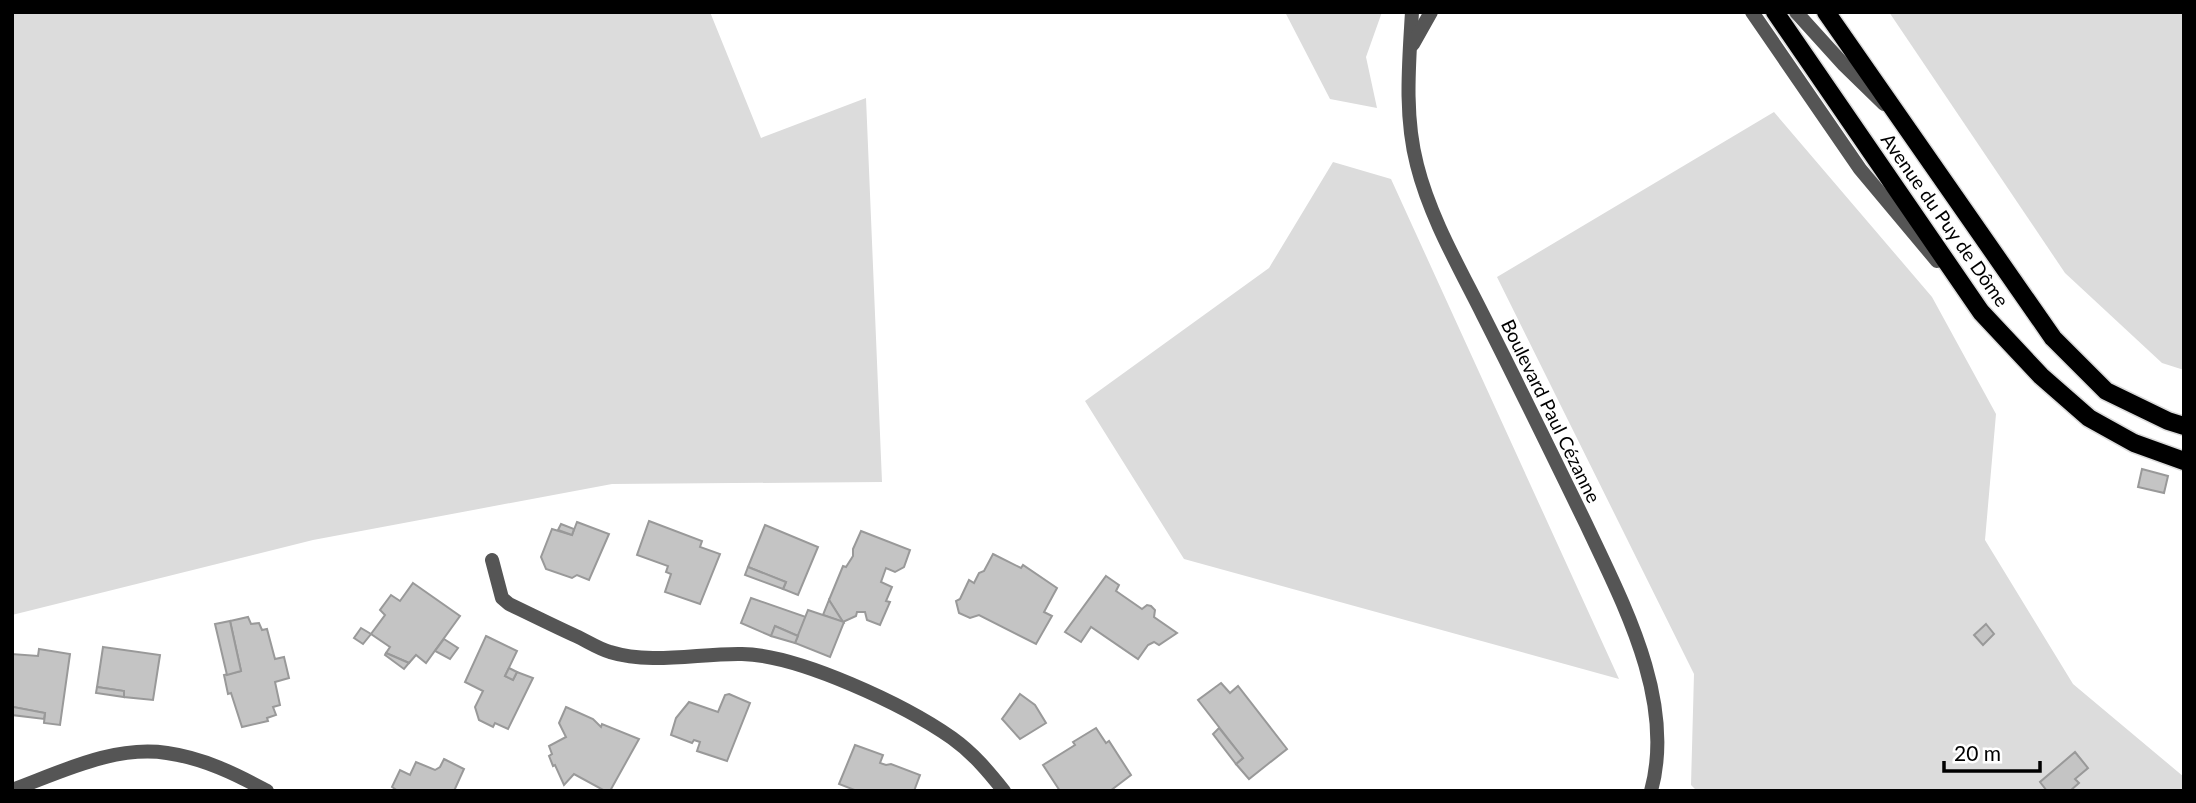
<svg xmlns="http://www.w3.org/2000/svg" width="2196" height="803" font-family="Lato,sans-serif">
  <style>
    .green { fill: #dcdcdc }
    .building { fill: #c4c4c4; stroke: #999; stroke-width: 2 }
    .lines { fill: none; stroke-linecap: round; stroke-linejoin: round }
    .primary-casing { stroke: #dbdbdb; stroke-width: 21 }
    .street { stroke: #555; stroke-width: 14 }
    .primary { stroke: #000; stroke-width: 18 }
    .labels { text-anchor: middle; stroke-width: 5; stroke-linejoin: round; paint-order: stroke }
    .street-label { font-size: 19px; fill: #000; stroke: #fff }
  </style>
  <rect width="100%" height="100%" fill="#fff"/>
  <g class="green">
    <polygon points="12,12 710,12 761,138 866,98 882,482 612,484 313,540 12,615"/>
    <polygon points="1285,12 1382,12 1366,57 1377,108 1330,99"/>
    <polygon points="1889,12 2184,12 2184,370 2162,363 2065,273"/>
    <polygon points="1774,112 1932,297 1996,414 1985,540 2073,684 2184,777 2184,791 1697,791 1691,785 1694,674 1497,277"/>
    <polygon points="1333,162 1391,179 1619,679 1184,559 1085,401 1269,268"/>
  </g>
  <g class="building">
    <polygon points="2142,469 2168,476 2164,493 2138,487"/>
    <polygon points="649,521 702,541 700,547 720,554 700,604 665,592 671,574 666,572 668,566 637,555"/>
    <polygon points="577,522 609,534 589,580 577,575 572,578 546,569 541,557 552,529 572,535"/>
    <polygon points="561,524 574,529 572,535 558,530"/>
    <polygon points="765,525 818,547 798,595 783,589 786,582 748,567"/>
    <polygon points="861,531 910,550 904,567 895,572 886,568 881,582 892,587 886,601 890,602 880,625 867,620 865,612 857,612 856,616 843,622 829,600 843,566 846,567 853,556 853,549"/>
    <polygon points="993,554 1021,568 1023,565 1057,588 1044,612 1052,616 1036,644 979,615 970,618 959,613 956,601 960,599 969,580 974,583 979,573 984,571"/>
    <polygon points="748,567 786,582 783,589 745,575"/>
    <polygon points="1106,576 1119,585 1116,591 1142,609 1147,605 1151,606 1155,610 1154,617 1177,633 1159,645 1154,642 1148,645 1138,659 1091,627 1081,642 1065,632"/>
    <polygon points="413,583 460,616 426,663 416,655 409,663 386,653 390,647 371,634 385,615 380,610 391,595 400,601"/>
    <polygon points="751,598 806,617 798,636 775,626 771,636 741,623"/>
    <polygon points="829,600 843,622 823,615"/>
    <polygon points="808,610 844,622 830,657 795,643"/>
    <polygon points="248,617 251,624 259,623 262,630 267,629 275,659 284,657 289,678 275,682 280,705 273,707 276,715 267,718 268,721 242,727 231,693 228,694 224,675 241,671 230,621"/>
    <polygon points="230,621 241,671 227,675 215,624"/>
    <polygon points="1986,624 1994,634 1983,645 1974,635"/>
    <polygon points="775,626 798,636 795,643 771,636"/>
    <polygon points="361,628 371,634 363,644 354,638"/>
    <polygon points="486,636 517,651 505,676 513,680 517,672 533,678 508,729 495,723 493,727 479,720 475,707 483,691 465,682"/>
    <polygon points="444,639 458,648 450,659 435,651"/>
    <polygon points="103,647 160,655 153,700 124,697 124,691 97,687"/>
    <polygon points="39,649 70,654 60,725 44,723 45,713 13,707 12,654 38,656"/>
    <polygon points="386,653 409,663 404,669 385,655"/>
    <polygon points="509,668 517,672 513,680 505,676"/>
    <polygon points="1221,683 1230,693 1238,686 1287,749 1249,779 1236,764 1243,758 1198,700"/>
    <polygon points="12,685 13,707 45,713 44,719 12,715"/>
    <polygon points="97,687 124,691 124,697 96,693"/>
    <polygon points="729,694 750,703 727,761 697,751 700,742 694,740 692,743 671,735 676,718 689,702 718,712 725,695"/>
    <polygon points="1020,694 1035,705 1046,723 1020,739 1002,719"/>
    <polygon points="566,707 593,719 601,727 602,724 639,739 610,791 605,791 574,774 564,785 555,765 553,766 549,756 552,754 549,746 566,737 559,723"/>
    <polygon points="1096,728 1106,743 1109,741 1131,775 1110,791 1060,791 1043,765 1075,745 1073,742"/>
    <polygon points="1219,728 1243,758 1236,764 1213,734"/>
    <polygon points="855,745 883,755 880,763 886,765 891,764 920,775 914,791 857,791 839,784"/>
    <polygon points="2075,752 2088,768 2075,779 2079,783 2070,791 2047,791 2040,782"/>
    <polygon points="444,759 464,769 454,791 398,791 392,787 400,770 410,775 416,762 435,770 440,767"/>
  </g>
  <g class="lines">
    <defs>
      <g id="primary">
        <polyline points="1775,12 1981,312 2041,376 2089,418 2134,443 2184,461"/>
        <polyline points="1826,12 2053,338 2106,391 2168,421 2184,426"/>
      </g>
    </defs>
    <use href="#primary" class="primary-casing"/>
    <g class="street">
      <path d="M 1412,12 C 1409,63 1404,115 1417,165 C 1430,217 1459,267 1483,315 C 1518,384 1552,454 1586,524 C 1623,603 1676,701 1651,791"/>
      <polyline points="1752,12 1860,169 1937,261"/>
      <polyline points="1796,12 1844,65 1884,104"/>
      <polyline points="1413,44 1431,12"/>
      <path d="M 492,560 L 502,598 L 509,604 C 532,615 554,626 576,636 C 587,641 599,649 610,652 C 652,665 699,653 742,654 C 799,655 905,705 952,738 C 973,753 988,771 1004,791"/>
      <path d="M 12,790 C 61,772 114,745 167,753 C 203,758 236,774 267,791"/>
    </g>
    <use href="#primary" class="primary"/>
  </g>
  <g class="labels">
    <g class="street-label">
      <text transform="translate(1945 220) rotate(55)" y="7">Avenue du Puy de Dôme</text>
      <text transform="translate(1551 411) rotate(64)" y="7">Boulevard Paul Cézanne</text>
    </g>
  </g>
  <rect width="2196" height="803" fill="none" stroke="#000000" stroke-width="28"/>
  <path d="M1944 761v10h96v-10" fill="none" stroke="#000000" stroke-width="3.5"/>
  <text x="1954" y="761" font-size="21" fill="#000000" stroke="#ffffff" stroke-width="5" paint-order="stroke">20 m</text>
</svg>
